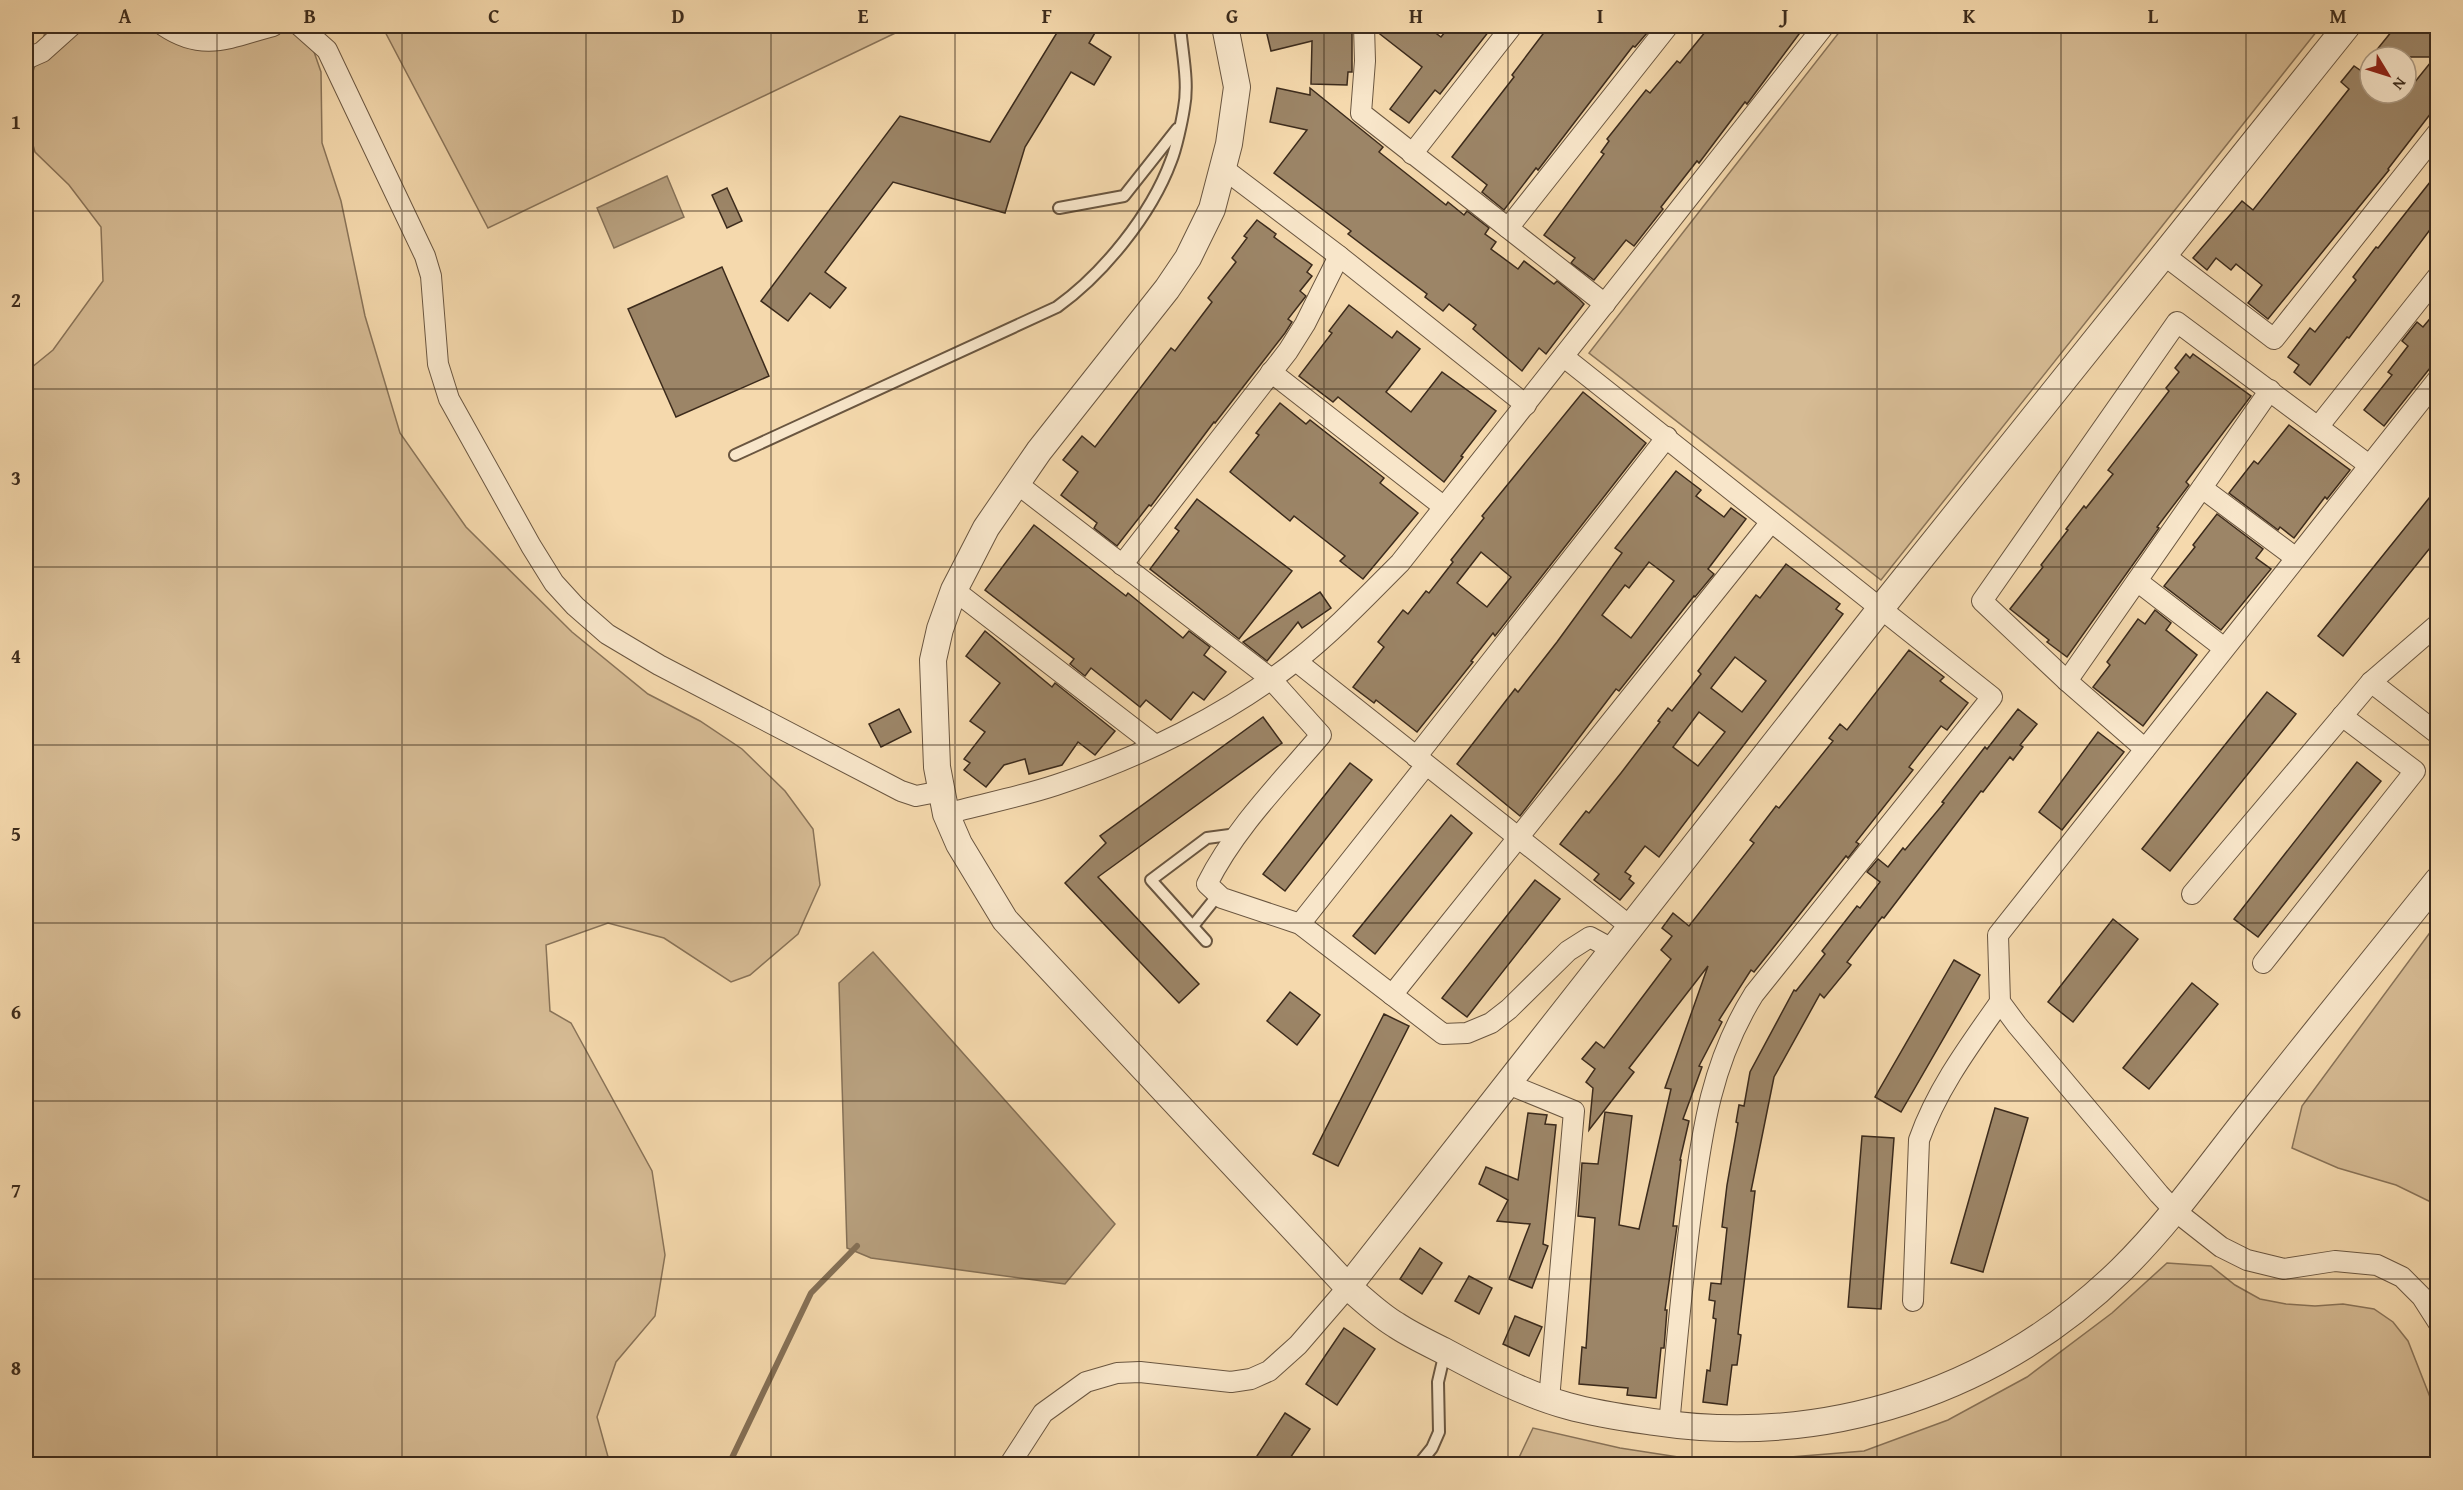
<svg xmlns="http://www.w3.org/2000/svg" width="2463" height="1490" font-family="'Gentium Book Plus',serif">
  <style>
    .green { fill: #d6bb94; stroke: #897358; stroke-width: 1.5 }
    .water { fill: #b69e7c; stroke: #857056; stroke-width: 1.5 }
    .lines { fill: none; stroke-linecap: round; stroke-linejoin: round }
    .stream { stroke: #857056; stroke-width: 6 }
    .building { fill: #9c8567; stroke: #3c2b1c; stroke-width: 1.5; fill-rule: evenodd }
    .service-casing { stroke: #6a5640; stroke-width: 14 }
    .minor-casing { stroke: #6a5640; stroke-width: 22 }
    .tertiary-casing { stroke: #6a5640; stroke-width: 28 }
    .service { stroke: #f8e6ca; stroke-width: 10 }
    .minor { stroke: #f8e6ca; stroke-width: 20 }
    .tertiary { stroke: #f8e6ca; stroke-width: 26 }
    .grid { fill: none; stroke: #3c2b1c; stroke-width: 1.5; stroke-opacity: 0.55 }
    .neatline { fill: none; stroke: #3c2b1c; stroke-width: 2 }
    .grid-label { font-size: 20px; text-anchor: middle; font-weight: bold; fill: #3c2b1c }
  </style>
  <rect width="100%" height="100%" fill="#f5d9ad"/>
  <filter id="stains"><feTurbulence type="fractalNoise" baseFrequency=".00333" numOctaves="4"/><feColorMatrix values="0 0 0 0 .2 0 0 0 0 .09 0 0 0 0 .02 0 0 0 .5 -.17"/></filter>
  <radialGradient id="worn" r=".72"><stop offset=".6" stop-color="#630" stop-opacity="0"/><stop offset="1" stop-color="#630" stop-opacity=".3"/></radialGradient>
  <g class="green">
    <polygon points="47,26 305,26 321,72 322,143 341,201 365,316 400,433 466,527 572,632 648,694 700,721 742,749 785,791 813,829 820,885 798,934 750,975 731,982 664,938 608,923 546,945 550,1011 571,1023 652,1171 665,1255 655,1316 616,1362 597,1417 610,1464 26,1464 26,372 53,350 103,281 101,227 69,185 35,152 26,121 26,94"/>
    <polygon points="382,26 910,26 488,228"/>
    <polygon points="1844,26 2321,26 1881,580 1589,353"/>
    <polygon points="2437,923 2437,1205 2396,1185 2338,1168 2292,1148 2302,1106"/>
    <polygon points="2167,1263 2211,1266 2235,1285 2260,1299 2286,1304 2315,1306 2343,1304 2374,1309 2393,1322 2408,1341 2437,1415 2437,1464 1516,1464 1533,1428 1620,1448 1717,1463 1864,1451 1948,1420 2027,1377 2112,1313"/>
  </g>
  <g class="water">
    <polygon points="667,176 684,217 614,248 597,208"/>
    <polygon points="873,952 1115,1224 1065,1284 871,1258 847,1248 839,983"/>
  </g>
  <g class="lines">
    <polyline class="stream" points="729,1464 811,1293 857,1246"/>
  </g>
  <g class="building">
    <polygon points="1061,26 1099,26 1089,43 1111,57 1094,85 1071,72 1025,147 1005,213 893,182 825,272 846,288 830,308 810,293 788,321 761,301 900,116 990,142"/>
    <polygon points="1265,26 1352,26 1352,72 1348,72 1347,85 1311,84 1312,41 1271,51"/>
    <polygon points="1376,26 1426,26 1441,37 1450,26 1493,26 1440,94 1435,90 1409,123 1390,109 1422,67 1376,31"/>
    <polygon points="1549,26 1653,26 1635,47 1633,46 1538,170 1536,168 1504,210 1482,192 1487,185 1452,157 1514,77 1512,75"/>
    <polygon points="1710,26 1805,26 1747,104 1745,102 1699,163 1697,161 1661,207 1663,209 1634,246 1626,240 1594,280 1571,263 1575,258 1544,235 1604,154 1601,152 1609,141 1607,139 1646,90 1650,93 1677,61 1680,63"/>
    <polygon points="2396,26 2438,26 2438,104 2388,169 2389,170 2268,319 2248,303 2262,285 2236,264 2231,270 2216,258 2207,270 2193,258 2242,201 2253,210 2349,89 2341,82 2354,66 2360,70 2370,58 2370,93 2406,93 2435,57 2371,57"/>
    <polygon points="1277,88 1310,95 1310,88 1383,147 1379,152 1446,205 1448,202 1464,215 1467,211 1489,228 1485,234 1496,242 1491,249 1518,269 1524,261 1554,284 1557,281 1579,299 1584,304 1546,354 1539,348 1522,371 1473,329 1476,325 1449,304 1443,311 1425,297 1427,294 1348,234 1351,231 1274,173 1307,130 1270,122"/>
    <polygon points="2438,172 2438,219 2349,338 2347,337 2310,385 2294,372 2299,365 2288,357 2310,328 2315,332 2356,280 2353,277 2376,247 2378,248"/>
    <polygon points="727,188 742,221 727,228 712,195"/>
    <polygon points="1257,220 1276,234 1274,237 1312,265 1307,272 1312,276 1300,291 1306,296 1288,319 1292,322 1285,333 1215,423 1214,422 1151,506 1149,505 1117,546 1094,528 1097,523 1061,495 1078,472 1063,460 1082,436 1095,447 1171,348 1175,351 1212,302 1208,298 1236,262 1232,258 1247,238 1244,236"/>
    <polygon points="722,267 769,376 676,417 628,309"/>
    <polygon points="1349,305 1392,338 1397,331 1420,349 1386,392 1411,412 1442,372 1496,411 1461,456 1463,457 1444,482 1338,397 1333,402 1299,376 1332,333 1329,331"/>
    <polygon points="2438,309 2438,358 2384,426 2364,410 2392,375 2388,372 2408,346 2402,341 2417,322 2423,327"/>
    <polygon points="2186,354 2190,358 2193,354 2251,396 2186,482 2189,485 2157,527 2159,528 2067,657 2047,642 2049,640 2010,609 2043,567 2041,565 2068,530 2066,529 2084,506 2086,508 2113,474 2108,470 2169,391 2166,388 2179,372 2175,368"/>
    <path d="M 1583,392 L 1646,443 L 1495,636 L 1493,633 L 1471,661 L 1473,662 L 1417,732 L 1376,700 L 1374,703 L 1353,687 L 1384,647 L 1378,642 L 1403,610 L 1408,614 L 1426,591 L 1429,593 L 1453,562 L 1451,560 L 1484,518 L 1482,516 ZM 1481,552 L 1511,577 L 1487,607 L 1457,583 Z"/>
    <polygon points="1280,403 1306,424 1310,420 1384,478 1380,483 1418,513 1363,579 1340,561 1345,556 1294,516 1290,521 1230,472 1259,435 1256,433"/>
    <polygon points="2289,425 2350,470 2327,499 2325,497 2294,538 2280,527 2278,530 2229,493 2254,461 2258,464"/>
    <path d="M 1676,471 L 1701,490 L 1696,496 L 1724,517 L 1731,508 L 1746,519 L 1708,569 L 1714,574 L 1695,597 L 1694,596 L 1619,691 L 1616,689 L 1520,816 L 1457,764 L 1515,689 L 1518,692 L 1557,642 L 1622,553 L 1615,548 ZM 1649,562 L 1674,581 L 1631,638 L 1602,615 L 1625,585 L 1629,588 Z"/>
    <polygon points="2438,487 2438,538 2343,656 2318,636"/>
    <polygon points="1197,499 1292,571 1239,639 1150,569 1179,531 1175,528"/>
    <polygon points="2217,514 2263,549 2256,558 2271,569 2221,630 2164,586 2195,547 2193,545"/>
    <polygon points="1034,525 1126,596 1128,593 1183,638 1189,631 1210,647 1204,655 1226,672 1204,700 1193,692 1171,720 1146,700 1140,707 1091,668 1085,676 1070,664 1074,659 985,590"/>
    <path d="M 1786,564 L 1840,604 L 1836,609 L 1843,614 L 1659,857 L 1645,846 L 1625,872 L 1631,876 L 1629,879 L 1634,883 L 1620,900 L 1594,880 L 1599,874 L 1560,844 L 1586,811 L 1589,813 L 1621,773 L 1660,722 L 1658,721 L 1668,708 L 1672,711 L 1701,674 L 1698,671 L 1756,595 L 1760,598 ZM 1735,657 L 1766,681 L 1742,712 L 1711,688 ZM 1699,712 L 1725,732 L 1698,766 L 1673,747 Z"/>
    <polygon points="1320,592 1331,608 1302,628 1298,622 1267,661 1243,642"/>
    <polygon points="2155,610 2171,623 2166,630 2197,655 2143,726 2093,687 2110,665 2107,662 2138,619 2145,624"/>
    <polygon points="985,631 1052,687 1055,683 1115,731 1095,755 1078,742 1062,765 1029,774 1025,759 1004,765 986,787 964,770 970,763 964,759 985,732 970,721 1000,683 966,656"/>
    <polygon points="1909,650 1944,677 1940,681 1968,703 1947,730 1941,726 1909,767 1913,770 1856,842 1859,844 1848,858 1846,856 1754,972 1751,970 1719,1020 1722,1022 1699,1066 1702,1067 1683,1119 1689,1121 1680,1160 1681,1160 1673,1226 1677,1226 1665,1310 1667,1310 1664,1348 1661,1348 1656,1398 1627,1395 1628,1388 1579,1384 1582,1347 1586,1348 1595,1218 1578,1216 1582,1163 1598,1164 1605,1112 1632,1116 1619,1225 1639,1229 1671,1089 1665,1088 1708,966 1629,1068 1634,1072 1589,1130 1593,1088 1586,1082 1595,1069 1582,1059 1596,1042 1604,1048 1671,959 1661,950 1672,936 1662,928 1673,913 1689,926 1754,843 1750,840 1776,806 1779,808 1833,741 1829,738 1840,724 1847,730"/>
    <polygon points="2267,692 2296,714 2170,871 2142,849"/>
    <polygon points="899,709 911,732 881,747 869,724"/>
    <polygon points="2018,709 2037,724 2020,745 2023,747 2013,760 2010,757 1983,792 1981,791 1884,918 1882,917 1847,962 1851,965 1824,998 1820,994 1774,1077 1751,1191 1755,1191 1738,1334 1741,1335 1737,1365 1732,1365 1727,1405 1703,1402 1707,1370 1710,1371 1716,1319 1713,1318 1715,1301 1709,1300 1711,1283 1721,1284 1727,1228 1722,1227 1727,1185 1738,1123 1736,1122 1739,1105 1744,1106 1750,1072 1794,990 1796,991 1825,954 1822,951 1857,906 1860,908 1880,882 1867,872 1878,859 1888,867 1903,848 1905,850 1944,803 1942,802 1985,747 1987,749"/>
    <polygon points="1263,717 1282,743 1098,877 1199,984 1179,1003 1065,883 1106,843 1100,836"/>
    <polygon points="2098,732 2124,752 2062,830 2039,812"/>
    <polygon points="2357,762 2381,781 2258,937 2234,919"/>
    <polygon points="1350,763 1372,780 1285,891 1263,874"/>
    <polygon points="1451,815 1472,833 1375,954 1353,936"/>
    <polygon points="1535,880 1560,899 1467,1017 1442,998"/>
    <polygon points="2113,919 2138,939 2073,1022 2048,1002"/>
    <polygon points="1954,960 1980,975 1901,1112 1875,1097"/>
    <polygon points="2192,983 2218,1004 2149,1089 2123,1068"/>
    <polygon points="1290,992 1320,1015 1297,1045 1267,1021"/>
    <polygon points="1384,1014 1409,1026 1338,1166 1313,1154"/>
    <polygon points="1995,1108 2028,1118 1983,1272 1951,1263"/>
    <polygon points="1528,1113 1547,1115 1545,1124 1556,1125 1543,1244 1548,1246 1532,1288 1509,1279 1530,1224 1497,1221 1508,1200 1479,1184 1486,1167 1518,1180"/>
    <polygon points="1862,1136 1894,1138 1881,1309 1848,1307"/>
    <polygon points="1420,1248 1442,1263 1422,1294 1400,1279"/>
    <polygon points="1469,1276 1492,1288 1479,1314 1455,1301"/>
    <polygon points="1515,1316 1542,1327 1529,1356 1503,1344"/>
    <polygon points="1344,1328 1375,1349 1337,1405 1306,1384"/>
    <polygon points="1285,1413 1310,1429 1286,1464 1263,1464 1255,1459"/>
  </g>
  <g class="lines">
    <defs>
      <g id="service">
        <polyline points="1059,208 1124,196 1177,129"/>
        <path d="M 735,455 L 1057,307 C 1103,274 1151,215 1171,161 C 1176,149 1182,121 1184,108 C 1189,82 1182,52 1180,26"/>
        <polyline points="1193,926 1218,895"/>
        <polyline points="1206,941 1151,880 1207,838 1237,834"/>
        <polyline points="1419,1464 1432,1448 1439,1432 1438,1382 1445,1352"/>
      </g>
      <g id="minor">
        <path d="M 164,26 C 204,53 231,37 273,26"/>
        <polyline points="300,26 327,50 425,256 431,276 438,364 449,399 531,546 554,583 575,606 607,634 659,665 901,791 916,796 942,791"/>
        <polyline points="1364,26 1365,61 1361,113 1605,304"/>
        <polyline points="26,59 42,52 71,26"/>
        <polyline points="1412,154 1512,26"/>
        <polyline points="1224,169 1339,256 1526,405"/>
        <polyline points="1508,228 1668,26"/>
        <polyline points="2164,255 2274,339 2438,132"/>
        <path d="M 1564,357 L 1992,697 L 1754,994 C 1712,1061 1702,1130 1692,1207 C 1682,1279 1676,1352 1669,1425"/>
        <polyline points="1271,372 1444,507"/>
        <polyline points="2438,379 1998,935 2000,1002 2017,1025 2159,1194 2174,1210 2221,1247 2247,1260 2284,1269 2335,1261 2377,1265 2402,1277 2422,1297 2438,1322"/>
        <polyline points="2318,427 2438,276"/>
        <path d="M 1016,483 L 1270,678 L 1321,735 C 1281,782 1235,828 1207,884 L 1222,898 L 1300,924 L 1443,1034 L 1467,1033 L 1491,1023 L 1509,1009 L 1568,951 L 1590,937 L 1614,950"/>
        <polyline points="2202,488 2296,558"/>
        <polyline points="1122,565 1288,351 1305,324 1339,256"/>
        <polyline points="2137,581 2224,648"/>
        <polyline points="954,590 1155,745"/>
        <polyline points="1296,661 1631,927"/>
        <polyline points="2067,681 2270,390"/>
        <polyline points="2371,682 2438,734"/>
        <polyline points="2145,749 2067,681 1982,601 2177,322 2369,465"/>
        <polyline points="1416,757 1667,437"/>
        <path d="M 946,814 C 982,804 1020,797 1056,785 C 1141,757 1227,715 1297,660 C 1334,631 1367,596 1400,563 L 1824,26"/>
        <polyline points="2192,894 2371,682 2438,624"/>
        <polyline points="1300,924 1426,765"/>
        <polyline points="2263,963 2415,771 2342,716"/>
        <polyline points="1392,995 1771,522"/>
        <polyline points="1508,1084 1574,1111 1549,1400"/>
        <path d="M 1913,1301 L 1919,1140 C 1937,1089 1969,1046 2000,1002"/>
        <polyline points="1010,1464 1043,1413 1086,1382 1117,1373 1140,1372 1231,1382 1251,1379 1269,1371 1298,1345 1348,1287"/>
      </g>
      <g id="tertiary">
        <polyline points="1225,26 1237,87 1229,144 1212,209 1188,258 1167,289 1039,451 986,528 968,563 954,590 940,629 933,660 937,767 946,814 959,844 1005,920 1348,1287 1881,608 2347,26"/>
        <path d="M 1348,1287 C 1364,1300 1379,1315 1396,1325 C 1411,1335 1428,1343 1444,1351 C 1483,1372 1524,1394 1568,1406 C 1596,1414 1626,1418 1654,1422 C 1827,1448 1997,1391 2121,1270 C 2169,1223 2209,1166 2251,1113 C 2313,1035 2375,958 2438,880"/>
      </g>
    </defs>
    <use href="#service" class="service-casing"/>
    <use href="#minor" class="minor-casing"/>
    <use href="#tertiary" class="tertiary-casing"/>
    <use href="#service" class="service"/>
    <use href="#minor" class="minor"/>
    <use href="#tertiary" class="tertiary"/>
  </g>
  <path class="grid" d="M 217,26 L 217,1464M 402,26 L 402,1464M 586,26 L 586,1464M 771,26 L 771,1464M 955,26 L 955,1464M 1139,26 L 1139,1464M 1324,26 L 1324,1464M 1508,26 L 1508,1464M 1692,26 L 1692,1464M 1877,26 L 1877,1464M 2061,26 L 2061,1464M 2246,26 L 2246,1464M 26,211 L 2438,211M 26,389 L 2438,389M 26,567 L 2438,567M 26,745 L 2438,745M 26,923 L 2438,923M 26,1101 L 2438,1101M 26,1279 L 2438,1279"/>
  <rect width="2463" height="1490" fill="none" stroke="#f5d9ad" stroke-width="66"/>
  <g transform="translate(2388 75) rotate(128)"><circle r="28" fill="#f8e6ca" stroke="#ad9b84" stroke-width="1.5"/>
  <path d="M0-4.5L10 22L0 15L-10 22Z" fill="#8f2418"/>
  <text y="-9" font-size="16" font-weight="bold" text-anchor="middle" fill="#3c2b1c">N</text>
  </g>
  <rect x="33" y="33" width="2397" height="1424" class="neatline"/>
  <g class="grid-label">
    <text x="125" y="23">A</text>
    <text x="310" y="23">B</text>
    <text x="494" y="23">C</text>
    <text x="678" y="23">D</text>
    <text x="863" y="23">E</text>
    <text x="1047" y="23">F</text>
    <text x="1232" y="23">G</text>
    <text x="1416" y="23">H</text>
    <text x="1600" y="23">I</text>
    <text x="1785" y="23">J</text>
    <text x="1969" y="23">K</text>
    <text x="2153" y="23">L</text>
    <text x="2338" y="23">M</text>
    <text x="16" y="129">1</text>
    <text x="16" y="307">2</text>
    <text x="16" y="485">3</text>
    <text x="16" y="663">4</text>
    <text x="16" y="841">5</text>
    <text x="16" y="1019">6</text>
    <text x="16" y="1197">7</text>
    <text x="16" y="1375">8</text>
  </g>
  <rect width="100%" height="100%" filter="url(#stains)"/>
  <rect width="100%" height="100%" fill="url(#worn)"/>
</svg>
